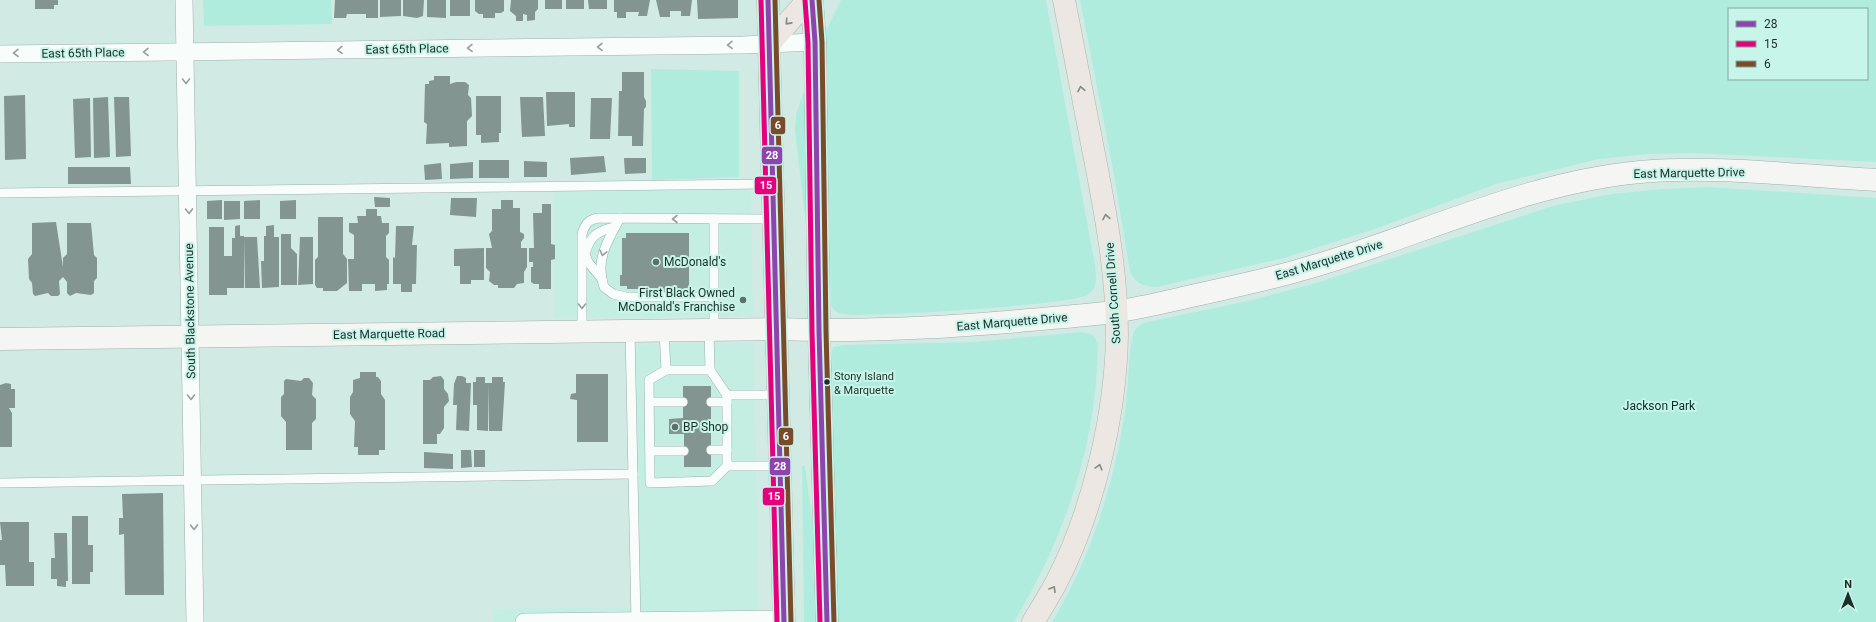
<svg xmlns="http://www.w3.org/2000/svg" width="1876" height="622" font-family="Roboto,sans-serif">
  <style>
    .built { fill: #c5eee3 }
    .green { fill: #b0ecde; fill-rule: evenodd }
    .building { fill: #829591 }
    .lines { fill: none; stroke-linecap: round; stroke-linejoin: round }
    .lane-casing { stroke: #9eb0ac; stroke-width: 10 }
    .street-casing { stroke: #9eb0ac; stroke-width: 18 }
    .secondary-casing { stroke: #9eb0ac; stroke-width: 23 }
    .highway-casing { stroke: #b3b6af; stroke-width: 23 }
    .lane { stroke: #f8fcfb; stroke-width: 9 }
    .street { stroke: #f8fcfb; stroke-width: 17 }
    .secondary { stroke: #f5f6f4; stroke-width: 22 }
    .highway { stroke: #ece7e2; stroke-width: 22 }
    .bus-1-casing { stroke: #c8f5e9; stroke-width: 8 }
    .bus-2-casing { stroke: #c8f5e9; stroke-width: 8 }
    .bus-3-casing { stroke: #c8f5e9; stroke-width: 8 }
    .bus-1 { stroke: #8e44ad; stroke-width: 5 }
    .bus-2 { stroke: #e5007d; stroke-width: 5 }
    .bus-3 { stroke: #7a4b2a; stroke-width: 5 }
    .oneway { stroke: #848a86 }
    .oneway2 { stroke: #959f9d }
    .poi-dot { fill: #5c706b; stroke: #c8f5e9; stroke-width: 1.5 }
    .bus-dot { fill: #1c2e2a; stroke: #c8f5e9; stroke-width: 1.5 }
    .labels { text-anchor: middle; stroke-width: 4; stroke-linejoin: round; paint-order: stroke }
    .bus-label { font-size: 11px; fill: #1c2e2a; stroke: #c8f5e9; text-anchor: start }
    .street-label { font-size: 12px; fill: #1c2e2a; stroke: #c8f5e9 }
    .poi-label { font-size: 12px; fill: #1c2e2a; stroke: #c8f5e9; text-anchor: start }
    .park-label { font-size: 12px; fill: #033129; stroke: #c8f5e9 }
    .line-badge { stroke: #c8f5e9; stroke-width: 1.5 }
    .badge-label { font-size: 11px; text-anchor: middle; font-weight: bold; fill: #fff }
  </style>
  <rect width="100%" height="100%" fill="#d2eae4"/>
  <g class="built">
    <polygon points="751,184 753,316 555,318 554,187"/>
    <polygon points="754,342 759,622 493,622 492,609 635,607 631,345"/>
  </g>
  <g class="green">
    <polygon points="203,0 331,0 332,24 204,26"/>
    <path d="M 841,0 L 1046,0 L 1095,265 C 1096,277 1099,288 1087,295 C 1073,305 866,318 843,314 C 837,313 834,310 831,306 L 825,33 Z"/>
    <path d="M 1080,0 L 1876,0 L 1876,162 L 1692,153 L 1648,154 L 1599,159 L 1496,184 L 1375,229 L 1284,258 L 1157,287 C 1144,287 1135,284 1130,271 L 1113,169 ZM 1729,9 L 1867,9 L 1867,79 L 1729,79 Z"/>
    <polygon points="651,69 739,71 739,177 652,180"/>
    <polygon points="806,92 808,225 806,226 795,130 796,115 803,93"/>
    <path d="M 1707,187 L 1876,198 L 1876,622 L 1052,622 C 1092,556 1115,481 1126,405 C 1128,391 1129,339 1135,330 C 1138,326 1142,324 1147,322 L 1248,301 L 1313,284 L 1556,205 L 1612,194 L 1662,189 Z"/>
    <path d="M 1081,332 C 1091,333 1095,335 1098,344 C 1097,444 1065,537 1014,622 L 837,622 L 832,351 L 834,347 L 844,345 L 974,342 Z"/>
    <polygon points="802,466 805,466 815,539 817,622 804,622"/>
  </g>
  <g class="building">
    <polygon points="35,0 58,0 58,5 54,5 54,9 35,9"/>
    <polygon points="335,0 378,0 378,18 366,18 366,14 347,14 346,18 334,18"/>
    <polygon points="380,0 401,0 401,16 380,17"/>
    <polygon points="403,0 424,0 423,16 417,18 403,16"/>
    <polygon points="427,0 446,0 446,18 427,17"/>
    <rect x="450" y="0" width="20" height="16"/>
    <polygon points="475,0 504,0 504,11 501,13 495,13 495,18 483,18 483,14 479,14 475,11"/>
    <polygon points="511,0 538,0 538,9 535,12 535,20 527,21 527,15 523,14 523,21 516,21 516,16 510,11"/>
    <rect x="545" y="0" width="17" height="9"/>
    <rect x="566" y="0" width="18" height="9"/>
    <polygon points="588,0 607,0 607,9 589,9"/>
    <polygon points="614,0 650,0 647,16 638,16 639,12 626,12 626,18 617,18 617,12 614,12"/>
    <polygon points="656,0 692,0 690,16 681,16 681,11 670,11 670,17 660,17"/>
    <polygon points="697,0 738,0 738,18 698,19"/>
    <polygon points="622,72 644,72 644,97 646,101 646,107 644,109 643,146 632,146 632,136 618,136 619,91 622,91"/>
    <polygon points="434,76 450,76 450,84 456,82 465,82 469,85 468,95 471,98 472,116 467,121 467,146 449,147 449,143 426,144 427,124 424,122 425,84 429,84 429,81 434,80"/>
    <polygon points="546,92 575,92 575,127 569,127 569,124 547,126"/>
    <polygon points="25,95 26,159 5,160 4,96"/>
    <polygon points="476,96 501,96 501,133 499,133 499,142 481,143 481,135 476,135"/>
    <polygon points="108,97 110,157 94,158 93,98"/>
    <polygon points="114,97 129,97 131,156 116,157"/>
    <polygon points="520,97 543,97 545,136 522,137"/>
    <polygon points="90,98 91,157 75,158 73,99"/>
    <polygon points="591,98 612,98 610,139 590,139"/>
    <polygon points="604,156 606,172 571,175 570,158"/>
    <polygon points="624,158 646,158 646,173 625,174"/>
    <rect x="479" y="160" width="30" height="18"/>
    <polygon points="524,161 547,162 547,177 524,177"/>
    <polygon points="473,162 473,178 450,179 450,164"/>
    <polygon points="441,163 442,179 425,180 424,165"/>
    <polygon points="68,167 130,167 131,184 68,184"/>
    <polygon points="374,197 390,198 390,207 375,207"/>
    <polygon points="451,198 477,198 476,217 450,215"/>
    <polygon points="222,200 222,219 207,219 207,201"/>
    <polygon points="260,200 260,219 244,219 244,201"/>
    <polygon points="296,200 296,219 280,219 280,201"/>
    <polygon points="501,200 513,200 513,208 520,208 520,232 524,234 524,238 521,242 521,248 527,248 527,267 524,272 524,283 517,284 514,288 498,288 498,285 494,285 489,281 490,272 486,268 486,248 492,248 489,234 492,231 492,209 501,209"/>
    <polygon points="224,201 240,201 240,219 224,220"/>
    <polygon points="542,204 551,204 551,244 555,245 555,259 551,260 551,289 539,289 539,284 534,284 531,282 531,267 533,267 533,262 529,262 529,248 534,248 533,213 542,213"/>
    <polygon points="366,209 377,209 377,216 381,216 382,223 389,223 389,233 386,236 386,257 389,260 389,284 387,284 387,290 375,291 375,284 362,284 362,291 349,291 348,259 354,259 354,235 349,232 349,223 358,223 357,216 366,216"/>
    <polygon points="318,217 343,217 343,254 347,259 347,283 337,291 323,291 323,288 317,288 315,285 315,260 318,257"/>
    <polygon points="56,222 63,267 63,258 67,254 67,223 91,223 94,255 97,258 97,278 94,281 94,293 91,295 76,293 70,296 67,293 67,282 63,277 59,281 60,294 58,296 51,296 48,293 35,296 33,294 32,283 29,279 28,259 32,254 32,223"/>
    <polygon points="240,225 240,236 244,236 244,288 227,288 227,295 209,295 209,227 224,227 224,256 232,256 232,238 235,238 235,226"/>
    <polygon points="274,225 274,237 279,237 279,287 262,288 261,261 264,261 264,236 266,236 266,226"/>
    <polygon points="396,226 414,226 412,245 417,245 416,284 412,284 412,292 401,292 401,284 393,284 393,257 395,258"/>
    <polygon points="626,233 689,233 689,288 682,289 682,294 646,294 646,289 627,289 627,286 620,286 620,275 622,275 622,238 626,238"/>
    <polygon points="281,234 291,234 291,248 297,254 297,285 281,285"/>
    <polygon points="244,237 257,237 260,288 245,288"/>
    <polygon points="300,237 313,237 313,284 298,285"/>
    <polygon points="484,248 484,280 471,280 471,284 460,284 460,266 454,266 454,249"/>
    <polygon points="360,372 376,372 376,377 378,377 381,381 381,394 385,400 385,450 379,450 379,455 358,455 358,447 354,447 355,421 350,414 350,397 353,392 353,380 360,378"/>
    <polygon points="576,374 608,374 608,442 577,442 577,400 570,399 571,394 576,393"/>
    <polygon points="441,376 444,380 444,389 448,394 449,401 444,407 444,428 440,434 437,434 437,444 423,444 423,380 430,380 433,377"/>
    <polygon points="457,376 462,376 466,378 466,383 471,383 469,431 456,430 457,405 453,405 454,384"/>
    <polygon points="476,377 485,377 485,383 489,383 488,431 477,430 477,405 473,405 473,382 476,382"/>
    <polygon points="492,377 503,377 503,382 505,382 502,431 489,431 489,383 492,383"/>
    <polygon points="304,378 309,378 313,383 312,395 316,399 316,419 312,423 312,450 286,450 286,422 281,416 281,397 284,394 284,381 286,379 301,381"/>
    <polygon points="6,383 11,384 11,389 15,389 15,408 9,408 12,413 12,447 0,447 0,385"/>
    <polygon points="683,386 711,386 711,467 684,467 684,434 669,434 669,419 683,418"/>
    <polygon points="461,450 471,450 472,467 461,468"/>
    <rect x="474" y="450" width="11" height="17"/>
    <polygon points="424,452 453,454 453,469 424,468"/>
    <polygon points="163,493 164,595 125,595 124,534 119,535 119,518 123,518 122,494"/>
    <polygon points="72,516 88,516 88,545 93,545 93,572 90,572 90,584 72,584"/>
    <polygon points="0,522 29,522 29,562 34,562 34,586 6,586 5,565 0,565 0,540 2,540"/>
    <polygon points="54,533 67,533 68,581 66,581 66,587 57,586 57,579 51,579 51,558 55,558"/>
  </g>
  <g class="lines">
    <defs>
      <g id="lane">
        <polyline points="0,193 773,184"/>
        <path d="M 620,218 C 607,241 595,261 604,287 L 613,294 L 626,297 L 714,297"/>
        <path d="M 602,279 L 588,262 L 585,254 C 590,236 597,231 615,227"/>
        <polyline points="709,330 710,370"/>
        <polyline points="714,330 714,219"/>
        <polyline points="630,331 636,621"/>
        <polyline points="664,331 666,370"/>
        <path d="M 582,332 L 582,234 C 585,224 588,220 598,218 L 774,219"/>
        <polyline points="779,395 727,395 710,370 666,370 649,380 650,483 712,481 727,466 780,466"/>
        <polyline points="650,402 683,402"/>
        <polyline points="711,402 727,402"/>
        <polyline points="711,450 727,450"/>
        <polyline points="650,451 684,451"/>
        <polyline points="727,466 727,395"/>
        <polyline points="0,483 633,474"/>
      </g>
      <g id="street">
        <polyline points="184,0 195,622"/>
        <polyline points="0,54 743,45 815,42"/>
        <polyline points="524,622 784,619"/>
      </g>
      <g id="secondary">
        <polyline points="768,0 769,44"/>
        <polyline points="812,0 815,42 819,331 827,622"/>
        <path d="M 0,339 L 777,329 C 858,332 938,328 1019,321 C 1050,318 1082,316 1114,312 C 1142,308 1169,301 1196,295 C 1231,287 1266,280 1300,270 C 1414,239 1521,183 1640,172 C 1718,165 1798,176 1876,180"/>
      </g>
      <g id="highway">
        <polyline points="784,622 769,44 808,0"/>
        <path d="M 1033,622 C 1041,609 1049,596 1056,583 C 1093,512 1116,414 1117,334 C 1117,272 1105,210 1093,149 C 1083,99 1074,50 1064,0"/>
      </g>
    </defs>
    <use href="#lane" class="lane-casing"/>
    <use href="#street" class="street-casing"/>
    <use href="#secondary" class="secondary-casing"/>
    <use href="#highway" class="highway-casing"/>
    <use href="#lane" class="lane"/>
    <use href="#street" class="street"/>
    <use href="#secondary" class="secondary"/>
    <use href="#highway" class="highway"/>
    <defs>
      <g id="bus-1">
        <polyline points="768,0 784,622"/>
        <polyline points="812,0 815,42 819,331 827,622"/>
      </g>
      <g id="bus-2">
        <polyline points="761,0 777,622"/>
        <polyline points="805,0 808,42 812,331 820,622"/>
      </g>
      <g id="bus-3">
        <polyline points="775,0 791,622"/>
        <polyline points="819,0 822,42 826,331 834,622"/>
      </g>
    </defs>
    <use href="#bus-1" class="bus-1-casing"/>
    <use href="#bus-2" class="bus-2-casing"/>
    <use href="#bus-3" class="bus-3-casing"/>
    <use href="#bus-1" class="bus-1"/>
    <use href="#bus-2" class="bus-2"/>
    <use href="#bus-3" class="bus-3"/>
  </g>
  <defs><path id="oneway-chevron" d="M-2-3.5L2.5 0L-2 3.5" fill="none" stroke-width="1.6" stroke-linecap="round" stroke-linejoin="round"/></defs>
  <g class="oneway">
    <use href="#oneway-chevron" transform="translate(788 22) rotate(132)"/>
    <use href="#oneway-chevron" transform="translate(1081 89) rotate(-101)"/>
    <use href="#oneway-chevron" transform="translate(1106 217) rotate(-100)"/>
    <use href="#oneway-chevron" transform="translate(1099 467) rotate(-75)"/>
    <use href="#oneway-chevron" transform="translate(1053 589) rotate(-59)"/>
  </g>
  <g class="oneway2">
    <use href="#oneway-chevron" transform="translate(730 45) rotate(179)"/>
    <use href="#oneway-chevron" transform="translate(600 47) rotate(179)"/>
    <use href="#oneway-chevron" transform="translate(470 48) rotate(179)"/>
    <use href="#oneway-chevron" transform="translate(340 50) rotate(179)"/>
    <use href="#oneway-chevron" transform="translate(146 52) rotate(179)"/>
    <use href="#oneway-chevron" transform="translate(16 53) rotate(179)"/>
    <use href="#oneway-chevron" transform="translate(186 81) rotate(89)"/>
    <use href="#oneway-chevron" transform="translate(189 211) rotate(89)"/>
    <use href="#oneway-chevron" transform="translate(675 219) rotate(-180)"/>
    <use href="#oneway-chevron" transform="translate(603 253) rotate(103)"/>
    <use href="#oneway-chevron" transform="translate(582 306) rotate(90)"/>
    <use href="#oneway-chevron" transform="translate(191 397) rotate(89)"/>
    <use href="#oneway-chevron" transform="translate(194 527) rotate(89)"/>
  </g>
  <g class="poi-dot">
    <circle cx="656" cy="262" r="4"/>
    <circle cx="743" cy="300" r="4"/>
    <circle cx="675" cy="427" r="4"/>
  </g>
  <circle class="bus-dot" cx="827" cy="382" r="3.5"/>
  <g class="labels">
    <g class="bus-label">
      <text x="834" y="380">Stony Island<tspan x="834" dy="14">&amp; Marquette</tspan></text>
    </g>
    <g class="street-label">
      <text transform="translate(407 49) rotate(-1)" y="4">East 65th Place</text>
      <text transform="translate(83 53) rotate(-1)" y="4">East 65th Place</text>
      <text transform="translate(1689 173) rotate(-1)" y="4">East Marquette Drive</text>
      <text transform="translate(1329 260) rotate(-17)" y="4">East Marquette Drive</text>
      <text transform="translate(1113 293) rotate(-94)" y="4">South Cornell Drive</text>
      <text transform="translate(190 311) rotate(-91)" y="4">South Blackstone Avenue</text>
      <text transform="translate(1012 322) rotate(-5)" y="4">East Marquette Drive</text>
      <text transform="translate(389 334) rotate(-1)" y="4">East Marquette Road</text>
    </g>
    <g class="poi-label">
      <text x="664" y="266">McDonald's</text>
      <text x="735" y="297" text-anchor="end">First Black Owned<tspan x="735" dy="14">McDonald's Franchise</tspan></text>
      <text x="683" y="431">BP Shop</text>
    </g>
    <g class="park-label">
      <text x="1659" y="410">Jackson Park</text>
    </g>
  </g>
  <g class="line-badge">
    <rect x="770" y="116" width="16" height="19" rx="4" fill="#7a4b2a"/>
    <rect x="761" y="146" width="22" height="19" rx="4" fill="#8e44ad"/>
    <rect x="754" y="176" width="23" height="19" rx="4" fill="#e5007d"/>
    <rect x="778" y="427" width="16" height="19" rx="4" fill="#7a4b2a"/>
    <rect x="769" y="457" width="22" height="19" rx="4" fill="#8e44ad"/>
    <rect x="762" y="487" width="23" height="19" rx="4" fill="#e5007d"/>
  </g>
  <g class="badge-label">
    <text x="778" y="129">6</text>
    <text x="772" y="159">28</text>
    <text x="766" y="189">15</text>
    <text x="786" y="440">6</text>
    <text x="780" y="470">28</text>
    <text x="774" y="500">15</text>
  </g>
  <rect x="1728" y="8" width="140" height="72" fill="#c8f5e9" stroke="#83a59d"/>
  <rect x="1736" y="21" width="20" height="6" fill="#8e44ad" stroke="#83a59d"/>
  <text x="1764" y="28" font-size="12" fill="#1c2e2a">28</text>
  <rect x="1736" y="41" width="20" height="6" fill="#e5007d" stroke="#83a59d"/>
  <text x="1764" y="48" font-size="12" fill="#1c2e2a">15</text>
  <rect x="1736" y="61" width="20" height="6" fill="#7a4b2a" stroke="#83a59d"/>
  <text x="1764" y="68" font-size="12" fill="#1c2e2a">6</text>
  <g transform="translate(1848 594)" stroke="#c8f5e9" stroke-width="3" paint-order="stroke">
  <path d="M0-3L7 15L0 10L-7 15Z" fill="#1c2e2a"/>
  <text y="-6" font-size="11" font-weight="bold" text-anchor="middle" fill="#1c2e2a">N</text>
  </g>
</svg>
